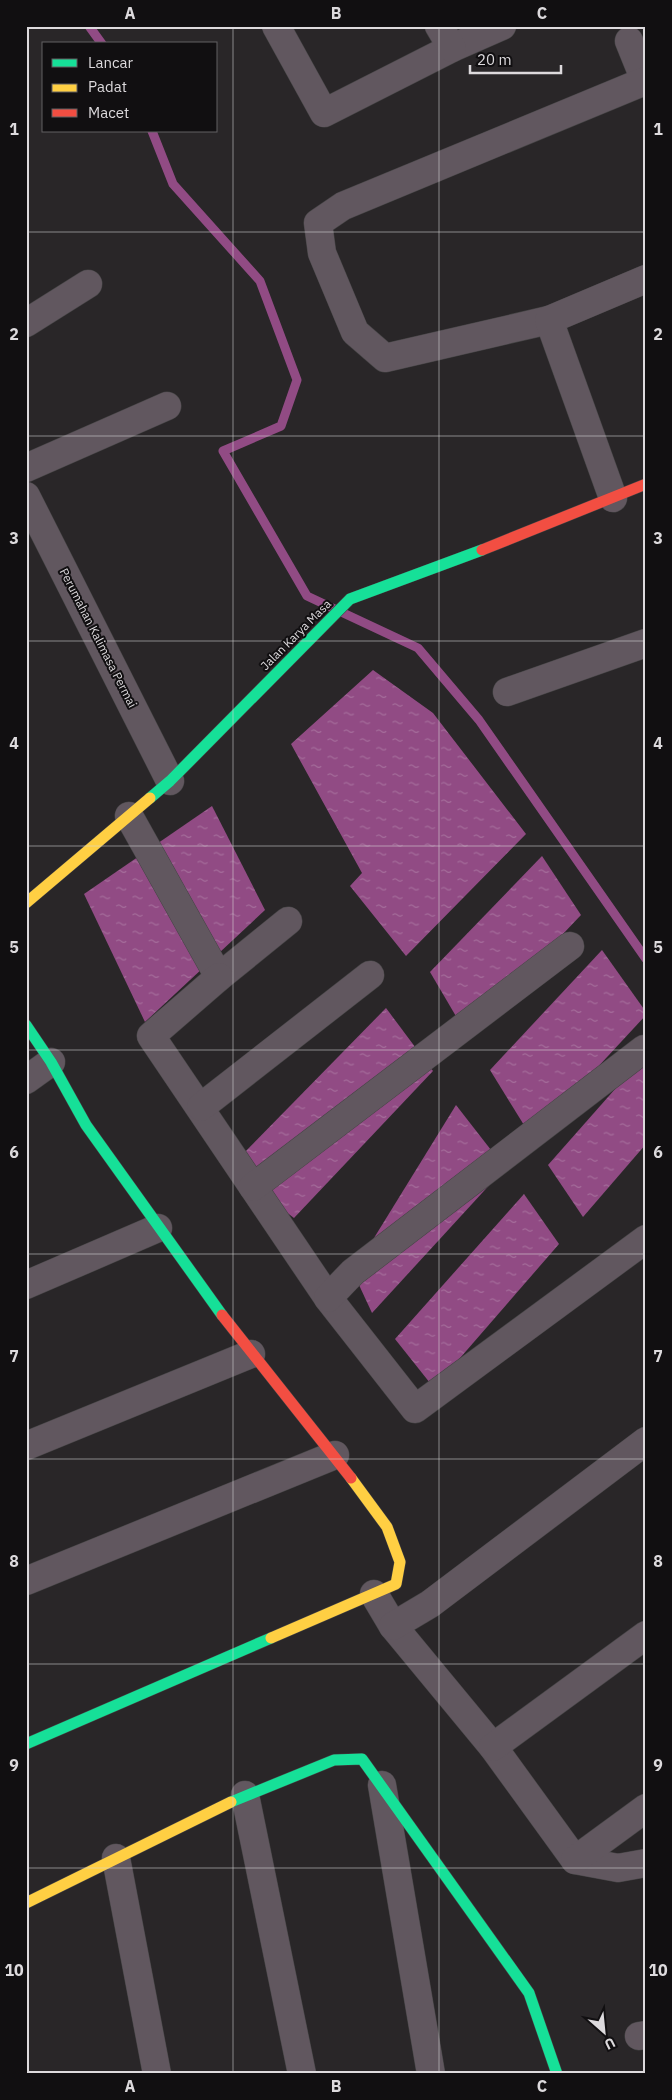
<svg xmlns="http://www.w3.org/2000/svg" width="672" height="2100" font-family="'IBM Plex Sans',sans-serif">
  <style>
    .water { fill: url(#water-ripples) }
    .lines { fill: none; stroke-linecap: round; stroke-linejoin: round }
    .stream { stroke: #914b84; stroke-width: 9 }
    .street-casing { stroke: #454445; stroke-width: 29 }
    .fast-casing { stroke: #454445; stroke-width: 12 }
    .slow-casing { stroke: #454445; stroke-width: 12 }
    .jam-casing { stroke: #454445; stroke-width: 12 }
    .street { stroke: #61575f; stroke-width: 28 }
    .fast { stroke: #16e098; stroke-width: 11 }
    .slow { stroke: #ffcf43; stroke-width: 11 }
    .jam { stroke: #f24e42; stroke-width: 11 }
    .grid { fill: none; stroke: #dddadd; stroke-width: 1; stroke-opacity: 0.55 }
    .labels { text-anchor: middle; stroke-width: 4; stroke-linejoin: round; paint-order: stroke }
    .street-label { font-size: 12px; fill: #dddadd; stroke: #110f11 }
    .neatline { fill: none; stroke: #dddadd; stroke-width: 2 }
    .grid-label { font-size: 16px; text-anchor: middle; font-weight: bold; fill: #dddadd }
  </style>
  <defs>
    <pattern id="water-ripples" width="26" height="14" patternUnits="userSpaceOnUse" patternTransform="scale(1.25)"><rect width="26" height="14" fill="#914b84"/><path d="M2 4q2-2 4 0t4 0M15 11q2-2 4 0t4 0" fill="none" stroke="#a56d9b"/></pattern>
  </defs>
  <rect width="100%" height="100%" fill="#292628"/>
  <g class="water">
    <polygon points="373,670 433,713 526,834 406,956 350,886 362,873 291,744"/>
    <polygon points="212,806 265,910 145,1022 84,894"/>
    <polygon points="542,856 581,915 467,1035 430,972"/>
    <polygon points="602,950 646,1012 646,1015 532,1138 490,1070"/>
    <polygon points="386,1008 433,1071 294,1218 253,1187 242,1155"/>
    <polygon points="646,1054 646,1144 583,1217 548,1165"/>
    <polygon points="456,1105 505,1168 372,1313 353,1272"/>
    <polygon points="524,1194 559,1244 434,1388 395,1339"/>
  </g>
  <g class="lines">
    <g class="stream">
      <polyline points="89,26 102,44"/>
      <polyline points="152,131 173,184 260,281 297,380 281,426 223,451 307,596 418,648 479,720 646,959"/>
    </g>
    <defs>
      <g id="street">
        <polyline points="276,26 324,113 452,48 502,26"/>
        <polyline points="439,26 452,48"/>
        <polyline points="629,41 646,83"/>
        <polyline points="549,320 385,358 355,332 322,253 318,223 343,206 645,81"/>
        <polyline points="26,323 88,284"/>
        <polyline points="26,468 167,406"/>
        <polyline points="26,496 170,781"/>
        <polyline points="613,498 549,320 646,279"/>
        <polyline points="507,692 646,643"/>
        <polyline points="129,816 219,977 288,921"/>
        <polyline points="219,977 151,1036 328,1298 415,1409 646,1239"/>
        <polyline points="26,1080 51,1062"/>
        <polyline points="201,1107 370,975"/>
        <polyline points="253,1187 570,946"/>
        <polyline points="26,1285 158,1228"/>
        <polyline points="328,1298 353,1272 644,1049"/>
        <polyline points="26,1446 251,1354"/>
        <polyline points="26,1581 335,1455"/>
        <polyline points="374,1594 393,1626 493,1747 575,1860 618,1868 646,1863"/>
        <polyline points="393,1626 430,1604 646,1441"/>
        <polyline points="493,1747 646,1635"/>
        <polyline points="382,1785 431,2074"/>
        <polyline points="245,1795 302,2074"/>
        <polyline points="116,1858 157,2074"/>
        <polyline points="575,1860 646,1808"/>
        <polyline points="639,2036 646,2035"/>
      </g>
      <g id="fast">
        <polyline points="150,798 170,781 350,599 482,550"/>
        <polyline points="26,1025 51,1062 86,1125 222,1315"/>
        <polyline points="26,1744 271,1638"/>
        <polyline points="231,1802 334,1760 362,1759 529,1993 557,2074"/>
      </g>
      <g id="slow">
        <polyline points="26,903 150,798"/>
        <polyline points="271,1638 396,1584 400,1562 387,1527 351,1478"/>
        <polyline points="26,1903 231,1802"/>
      </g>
      <g id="jam">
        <polyline points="482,550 646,484"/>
        <polyline points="222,1315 351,1478"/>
      </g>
    </defs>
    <use href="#street" class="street-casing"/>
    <use href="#fast" class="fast-casing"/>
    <use href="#slow" class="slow-casing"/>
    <use href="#jam" class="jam-casing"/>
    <use href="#street" class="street"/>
    <use href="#fast" class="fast"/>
    <use href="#slow" class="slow"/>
    <use href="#jam" class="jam"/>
  </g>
  <path class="grid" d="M 233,26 L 233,2074M 439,26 L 439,2074M 26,232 L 646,232M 26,436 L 646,436M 26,641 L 646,641M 26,846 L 646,846M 26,1050 L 646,1050M 26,1254 L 646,1254M 26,1459 L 646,1459M 26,1664 L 646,1664M 26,1868 L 646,1868"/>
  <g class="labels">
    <g class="street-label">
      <text transform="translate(296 635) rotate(-45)" y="4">Jalan Karya Masa</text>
      <text transform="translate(98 638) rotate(63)" y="4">Perumahan Kalimasa Permai</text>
    </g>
  </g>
  <rect width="672" height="2100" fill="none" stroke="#110f11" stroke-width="55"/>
  <rect x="42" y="42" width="175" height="90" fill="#110f11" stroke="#636063"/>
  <rect x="52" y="59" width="25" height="8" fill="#16e098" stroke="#636063"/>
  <text x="88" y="68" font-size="15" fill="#dddadd">Lancar</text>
  <rect x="52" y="84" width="25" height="8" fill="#ffcf43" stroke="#636063"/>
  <text x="88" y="92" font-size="15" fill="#dddadd">Padat</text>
  <rect x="52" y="109" width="25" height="8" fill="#f24e42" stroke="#636063"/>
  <text x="88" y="118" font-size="15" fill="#dddadd">Macet</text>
  <g transform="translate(604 2032) rotate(153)" stroke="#110f11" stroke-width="4" paint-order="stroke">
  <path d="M0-4L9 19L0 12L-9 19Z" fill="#dddadd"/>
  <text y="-8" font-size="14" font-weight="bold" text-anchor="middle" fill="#dddadd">U</text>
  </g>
  <path d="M470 65v8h91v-8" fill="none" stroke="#dddadd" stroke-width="2.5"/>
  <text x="477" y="65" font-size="15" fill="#dddadd" stroke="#110f11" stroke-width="4" paint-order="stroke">20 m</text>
  <rect x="28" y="28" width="616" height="2044" class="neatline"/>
  <g class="grid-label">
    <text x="130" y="19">A</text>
    <text x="336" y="19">B</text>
    <text x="542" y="19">C</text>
    <text x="14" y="135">1</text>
    <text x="658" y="135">1</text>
    <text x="14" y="340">2</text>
    <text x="658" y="340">2</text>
    <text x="14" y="544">3</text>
    <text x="658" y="544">3</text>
    <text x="14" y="749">4</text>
    <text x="658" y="749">4</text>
    <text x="14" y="953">5</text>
    <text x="658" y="953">5</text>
    <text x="14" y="1158">6</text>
    <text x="658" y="1158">6</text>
    <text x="14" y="1362">7</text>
    <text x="658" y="1362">7</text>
    <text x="14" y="1567">8</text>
    <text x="658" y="1567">8</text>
    <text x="14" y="1771">9</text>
    <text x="658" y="1771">9</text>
    <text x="14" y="1976">10</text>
    <text x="658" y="1976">10</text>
    <text x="130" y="2092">A</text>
    <text x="336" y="2092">B</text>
    <text x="542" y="2092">C</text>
  </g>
</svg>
